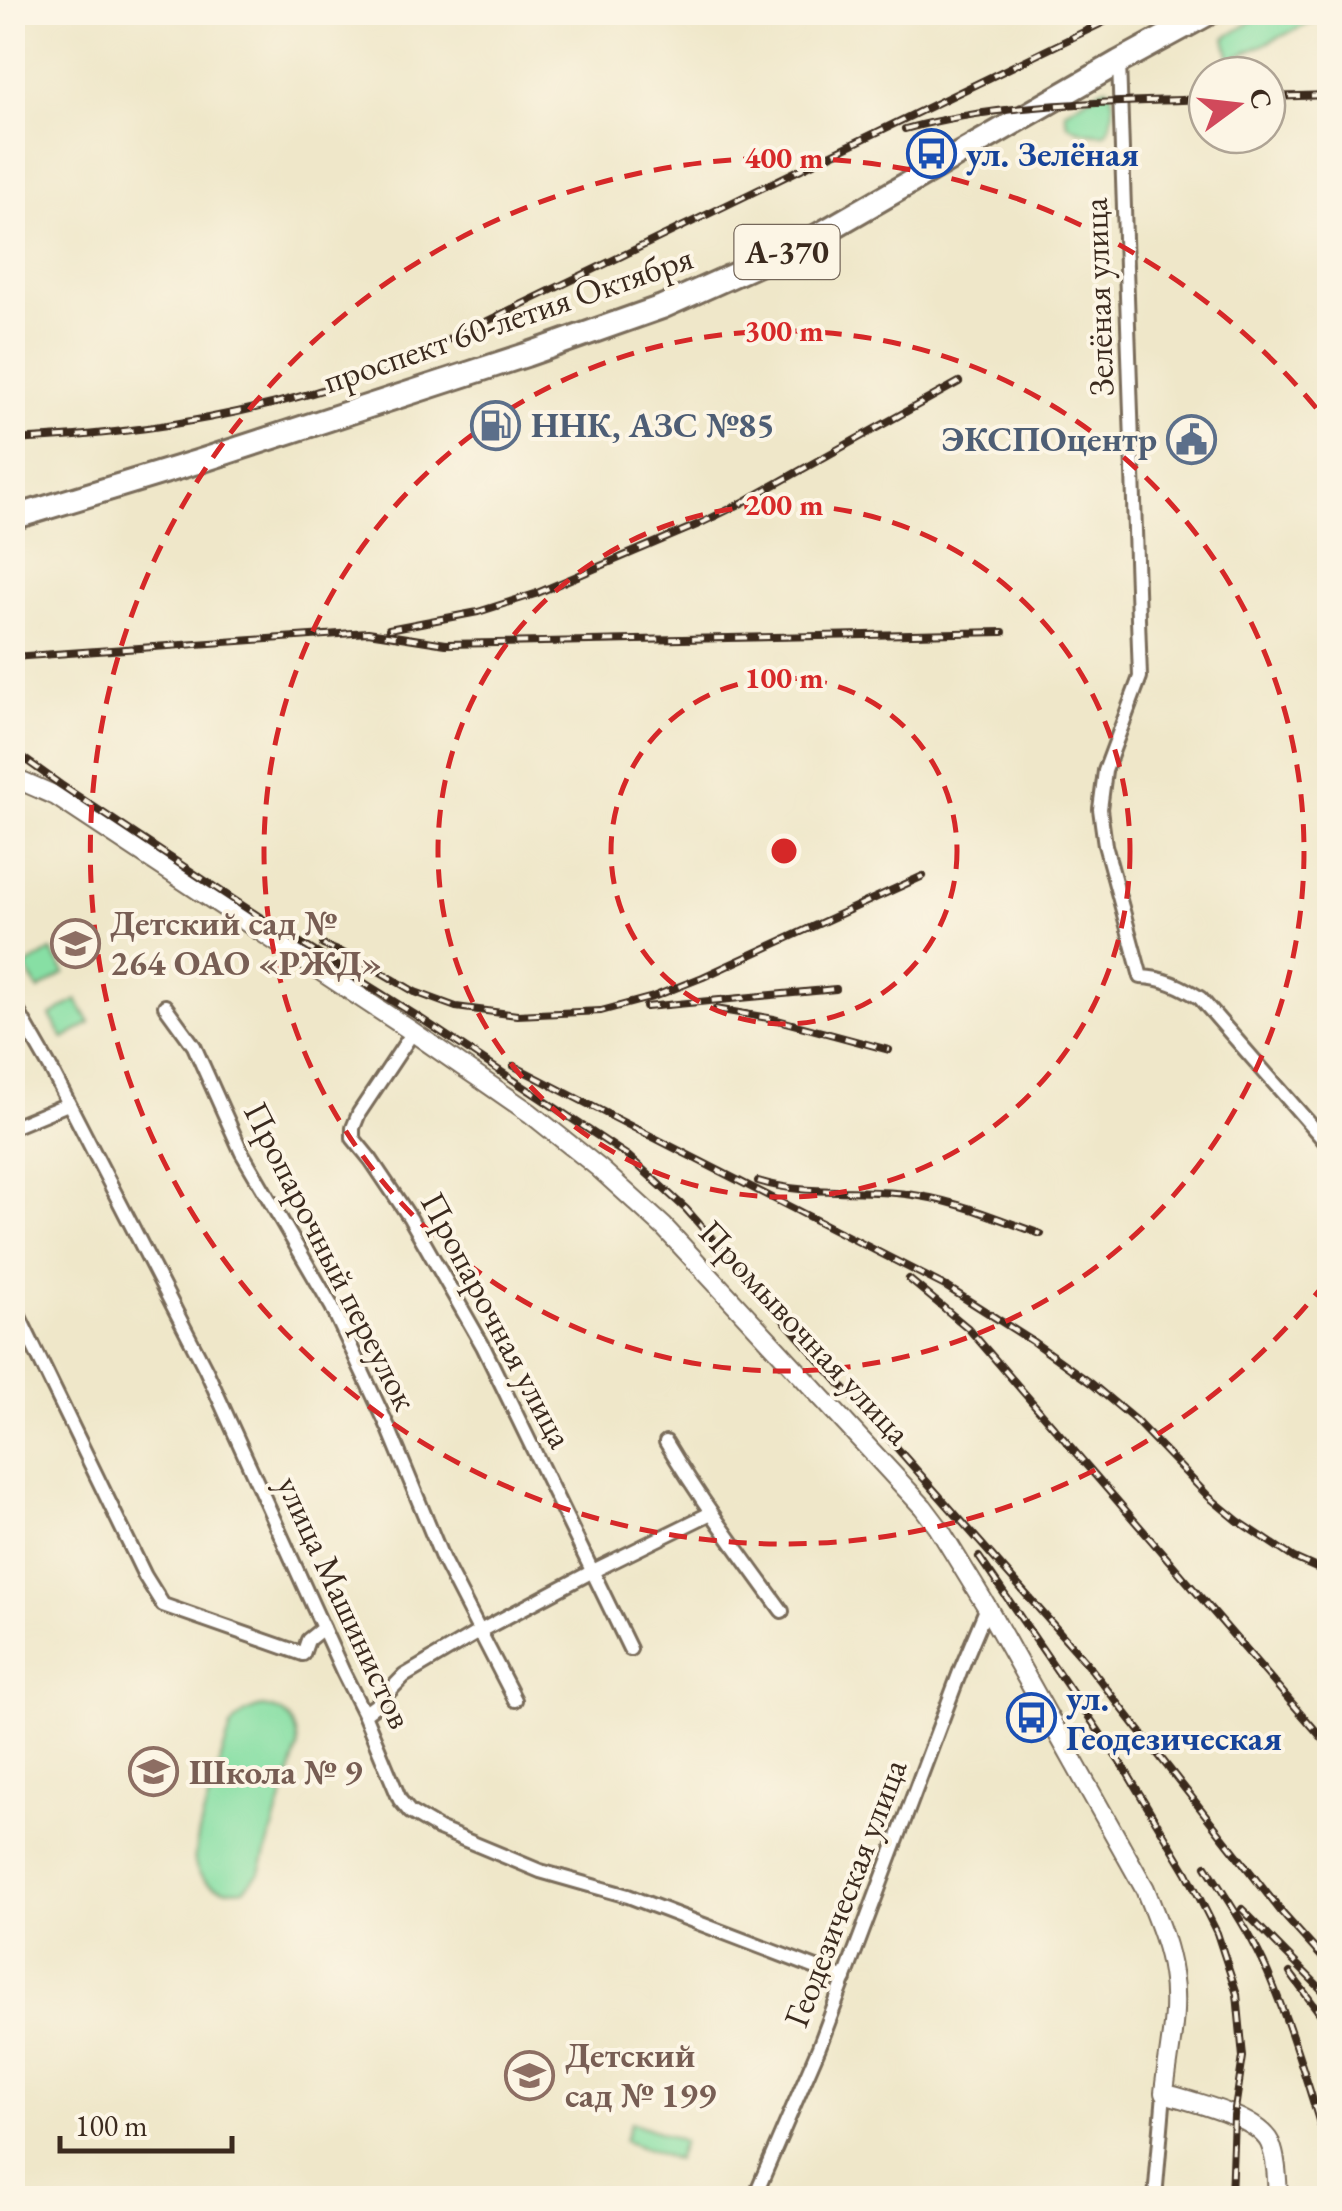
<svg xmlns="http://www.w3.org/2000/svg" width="1342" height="2211" font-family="'EB Garamond',serif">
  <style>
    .green { fill: #87dfa4; stroke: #618461; stroke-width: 2.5 }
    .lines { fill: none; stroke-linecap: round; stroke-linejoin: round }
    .street-casing { stroke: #7a6c5a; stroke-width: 18 }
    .secondary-casing { stroke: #7a6c5a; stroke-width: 22 }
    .highway-casing { stroke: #7a6c5a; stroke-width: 28 }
    .street { stroke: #fff; stroke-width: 12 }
    .secondary { stroke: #fff; stroke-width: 18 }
    .highway { stroke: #fff; stroke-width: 22 }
    .rail-casing { stroke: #3b2a1e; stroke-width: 8 }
    .rail { stroke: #fcf5e5; stroke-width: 4; stroke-dasharray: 11; stroke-linecap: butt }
    .ring { fill: none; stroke: #d62828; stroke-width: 5; stroke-dasharray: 18 12 }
    .labels { text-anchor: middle; stroke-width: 8; stroke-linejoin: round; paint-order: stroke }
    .shield { fill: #fcf5e5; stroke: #75675a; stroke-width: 2.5 }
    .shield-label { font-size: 32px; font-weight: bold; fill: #3b2a1e }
    .transit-label { font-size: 35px; font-weight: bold; fill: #164399; stroke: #fcf5e5; text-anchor: start }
    .street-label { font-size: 35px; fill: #3b2a1e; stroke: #fcf5e5 }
    .service-label { font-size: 35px; font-weight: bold; fill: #4e5e75; stroke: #fcf5e5; text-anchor: start }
    .education-label { font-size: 35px; font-weight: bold; fill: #785e54; stroke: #fcf5e5; text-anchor: start }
    .centre { fill: #d62828; stroke: #fcf5e5; stroke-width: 5 }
    .ring-label { font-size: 30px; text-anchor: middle; font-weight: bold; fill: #d62828; stroke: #fcf5e5; stroke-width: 8; stroke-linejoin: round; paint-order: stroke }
  </style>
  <rect width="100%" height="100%" fill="#fcf5e5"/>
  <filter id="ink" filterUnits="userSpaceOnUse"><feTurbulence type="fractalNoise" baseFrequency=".01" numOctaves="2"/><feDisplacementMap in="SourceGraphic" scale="20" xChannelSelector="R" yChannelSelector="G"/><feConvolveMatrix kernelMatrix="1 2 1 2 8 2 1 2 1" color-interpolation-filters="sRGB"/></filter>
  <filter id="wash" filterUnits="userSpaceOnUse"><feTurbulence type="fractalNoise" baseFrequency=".0048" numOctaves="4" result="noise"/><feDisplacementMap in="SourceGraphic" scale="40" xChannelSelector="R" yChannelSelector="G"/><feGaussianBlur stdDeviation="2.25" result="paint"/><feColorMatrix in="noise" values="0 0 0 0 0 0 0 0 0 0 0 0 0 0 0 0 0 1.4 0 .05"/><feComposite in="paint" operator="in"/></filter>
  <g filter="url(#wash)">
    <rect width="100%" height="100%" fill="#efe7c9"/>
    <g class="green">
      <polygon points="1267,12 1329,12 1330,14 1230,60 1225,38"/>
      <path d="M 1107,87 C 1116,97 1115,123 1105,133 C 1093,134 1078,131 1067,124 L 1065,111 L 1101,89 Z"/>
      <polygon points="51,951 65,973 39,990 25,967"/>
      <polygon points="77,1000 90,1023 64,1039 50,1016"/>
      <path d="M 263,1707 C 288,1711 297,1722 298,1748 L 260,1872 L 244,1889 C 224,1892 200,1886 195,1863 C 191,1845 224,1751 231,1728 C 240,1715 248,1710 263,1707 Z"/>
      <polygon points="631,2122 683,2141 676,2160 624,2141"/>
    </g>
  </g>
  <g filter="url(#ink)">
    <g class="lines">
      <defs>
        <g id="street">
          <path d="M 1119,62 L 1140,677 L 1105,771 L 1100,809 L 1105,845 L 1141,977 C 1164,978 1181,986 1200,998 L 1330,1147"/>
          <polyline points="12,1001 51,1069 206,1370 343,1672 364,1714 400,1800 410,1812 439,1829 540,1871 628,1896 845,1979"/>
          <polyline points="165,1006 194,1046 242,1153 332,1307 389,1429 443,1560 515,1700"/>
          <polyline points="413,1032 359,1113 353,1128 353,1138 371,1160 410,1218 483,1346 630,1649"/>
          <polyline points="12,1129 15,1126 68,1104"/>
          <polyline points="12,1302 145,1576 163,1605 303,1654 308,1640 323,1628"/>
          <path d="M 666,1442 C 701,1501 742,1556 782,1611"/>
          <polyline points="364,1714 376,1705 404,1676 480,1631 593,1571 711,1513"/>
          <polyline points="754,2198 819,2047 961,1669 987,1607"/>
          <polyline points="1155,2198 1164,2093"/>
        </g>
        <path id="secondary" d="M 12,781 L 24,782 L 56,796 L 413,1032 L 530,1113 L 599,1168 L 664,1227 L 923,1507 L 938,1527 L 987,1607 L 1145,1889 C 1156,1917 1168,1944 1172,1973 C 1179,2012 1168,2054 1164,2093 C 1191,2102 1257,2116 1270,2143 C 1277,2160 1277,2180 1278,2198"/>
        <polyline id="highway" points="12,518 197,462 526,355 662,307 805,243 1119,62 1211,12"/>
      </defs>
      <use href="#street" class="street-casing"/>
      <use href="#secondary" class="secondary-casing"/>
      <use href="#highway" class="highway-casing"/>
      <use href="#street" class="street"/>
      <use href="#secondary" class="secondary"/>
      <use href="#highway" class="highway"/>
      <defs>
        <g id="rail">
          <polyline points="1267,97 1330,95"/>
          <path d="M 905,129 C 1003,102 1107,103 1207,99"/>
          <path d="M 12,440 C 134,435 258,415 373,373 C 406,361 438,344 471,329 L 1125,12"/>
          <polyline points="389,629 478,612 535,594 699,524 740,504 959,382"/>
          <polyline points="12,657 368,632 446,644 1003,632"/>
          <polyline points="12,750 61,785 272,925 420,1018 628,1156 686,1209 1085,1661 1283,1914 1330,1966"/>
          <polyline points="323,945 360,960 415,992 456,1007 517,1015 601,1011 653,997 703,977 923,876"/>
          <polyline points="646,1007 836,989"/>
          <polyline points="716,1009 774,1019 889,1050"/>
          <polyline points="514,1066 648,1135"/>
          <polyline points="639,1130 947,1287 1032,1341 1092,1384 1135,1420 1209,1497 1238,1521 1294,1558 1330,1574"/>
          <path d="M 758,1181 C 806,1196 858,1188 906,1194 C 953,1199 997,1219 1041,1234"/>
          <polyline points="909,1279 968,1328 1330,1747"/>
          <polyline points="979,1557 1126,1771 1187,1873 1217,1933 1237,1994 1243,2057 1234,2116 1231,2198"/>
          <path d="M 1206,1866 C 1228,1901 1252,1935 1268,1973 C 1293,2032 1311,2095 1330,2156"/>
          <polyline points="1242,1909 1330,1998"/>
          <polyline points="1290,1973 1330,2027"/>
        </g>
      </defs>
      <use href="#rail" class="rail-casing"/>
      <use href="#rail" class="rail"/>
    </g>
  </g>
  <g class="ring">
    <circle cx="784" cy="851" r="173"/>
    <circle cx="784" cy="851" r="346"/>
    <circle cx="784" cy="851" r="520"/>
    <path d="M1326 1282A693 693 0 1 1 1326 420"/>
  </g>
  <defs>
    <symbol id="bus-ring" viewBox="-11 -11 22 22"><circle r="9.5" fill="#fcf5e5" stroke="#1a4fb4" stroke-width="1.5"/><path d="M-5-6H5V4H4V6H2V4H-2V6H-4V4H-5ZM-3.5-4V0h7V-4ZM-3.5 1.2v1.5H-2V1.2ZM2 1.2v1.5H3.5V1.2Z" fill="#1a4fb4"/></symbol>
    <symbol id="fuel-ring" viewBox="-11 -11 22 22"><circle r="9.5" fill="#fcf5e5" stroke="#5c6f8a" stroke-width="1.5"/><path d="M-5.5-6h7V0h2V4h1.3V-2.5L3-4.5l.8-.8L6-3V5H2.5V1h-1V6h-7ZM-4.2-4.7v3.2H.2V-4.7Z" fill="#5c6f8a"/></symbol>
    <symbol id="civic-ring" viewBox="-11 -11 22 22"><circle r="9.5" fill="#fcf5e5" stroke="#5c6f8a" stroke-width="1.5"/><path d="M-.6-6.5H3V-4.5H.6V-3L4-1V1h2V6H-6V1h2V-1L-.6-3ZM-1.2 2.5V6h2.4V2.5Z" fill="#5c6f8a"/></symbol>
    <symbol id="school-ring" viewBox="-11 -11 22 22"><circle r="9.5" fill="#fcf5e5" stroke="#8d6e63" stroke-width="1.5"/><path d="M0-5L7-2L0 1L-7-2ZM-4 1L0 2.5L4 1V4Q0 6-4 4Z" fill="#8d6e63"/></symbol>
  </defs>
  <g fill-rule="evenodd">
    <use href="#bus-ring" x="904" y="126" width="55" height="55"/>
    <use href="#fuel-ring" x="468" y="398" width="55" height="55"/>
    <use href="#civic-ring" x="1164" y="412" width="55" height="55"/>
    <use href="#school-ring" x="48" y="916" width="55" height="55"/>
    <use href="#bus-ring" x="1004" y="1690" width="55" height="55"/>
    <use href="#school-ring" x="126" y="1744" width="55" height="55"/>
    <use href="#school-ring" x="502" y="2048" width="55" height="55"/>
  </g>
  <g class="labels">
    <rect class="shield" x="734.5" y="225" width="105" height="54" rx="8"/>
    <g class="shield-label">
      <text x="787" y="263">А-370</text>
    </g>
    <g class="transit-label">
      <text x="966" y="166">ул. Зелёная</text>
      <text x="1066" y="1710">ул.<tspan x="1066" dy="40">Геодезическая</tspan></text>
    </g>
    <g class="street-label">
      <text transform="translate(1098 297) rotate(-92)" y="12">Зелёная улица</text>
      <text transform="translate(508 319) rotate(-19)" y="12">проспект 60-летия Октября</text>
      <text transform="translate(331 1256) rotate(63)" y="12">Пропарочный переулок</text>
      <text transform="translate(497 1320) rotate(62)" y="12">Пропарочная улица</text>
      <text transform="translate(805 1332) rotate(47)" y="12">Промывочная улица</text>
      <text transform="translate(345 1602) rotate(65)" y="12">улица Машинистов</text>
      <text transform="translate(845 1893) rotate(-69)" y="12">Геодезическая улица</text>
    </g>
    <g class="service-label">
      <text x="531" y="437">ННК, АЗС №85</text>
      <text x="1157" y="451" text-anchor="end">ЭКСПОцентр</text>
    </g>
    <g class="education-label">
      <text x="110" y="935">Детский сад №<tspan x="110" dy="40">264 ОАО «РЖД»</tspan></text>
      <text x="189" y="1784">Школа № 9</text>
      <text x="565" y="2067">Детский<tspan x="565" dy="40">сад № 199</tspan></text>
    </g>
  </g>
  <circle cx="784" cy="851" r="15" class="centre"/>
  <g class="ring-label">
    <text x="784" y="168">400 m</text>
    <text x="784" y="341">300 m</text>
    <text x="784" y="515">200 m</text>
    <text x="784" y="688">100 m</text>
  </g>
  <rect width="1342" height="2211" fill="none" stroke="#fcf5e5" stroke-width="50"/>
  <g transform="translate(1237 105) rotate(75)"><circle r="48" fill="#fcf5e5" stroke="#afa495" stroke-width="2.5"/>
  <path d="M0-8L18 38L0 25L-18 38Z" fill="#d1495b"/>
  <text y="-15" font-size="28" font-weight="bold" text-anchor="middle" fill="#3b2a1e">С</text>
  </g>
  <path d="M60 2136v15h172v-15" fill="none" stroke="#3b2a1e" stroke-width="5"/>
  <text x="75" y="2136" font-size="30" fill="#3b2a1e" stroke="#fcf5e5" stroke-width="8" paint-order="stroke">100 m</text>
</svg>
